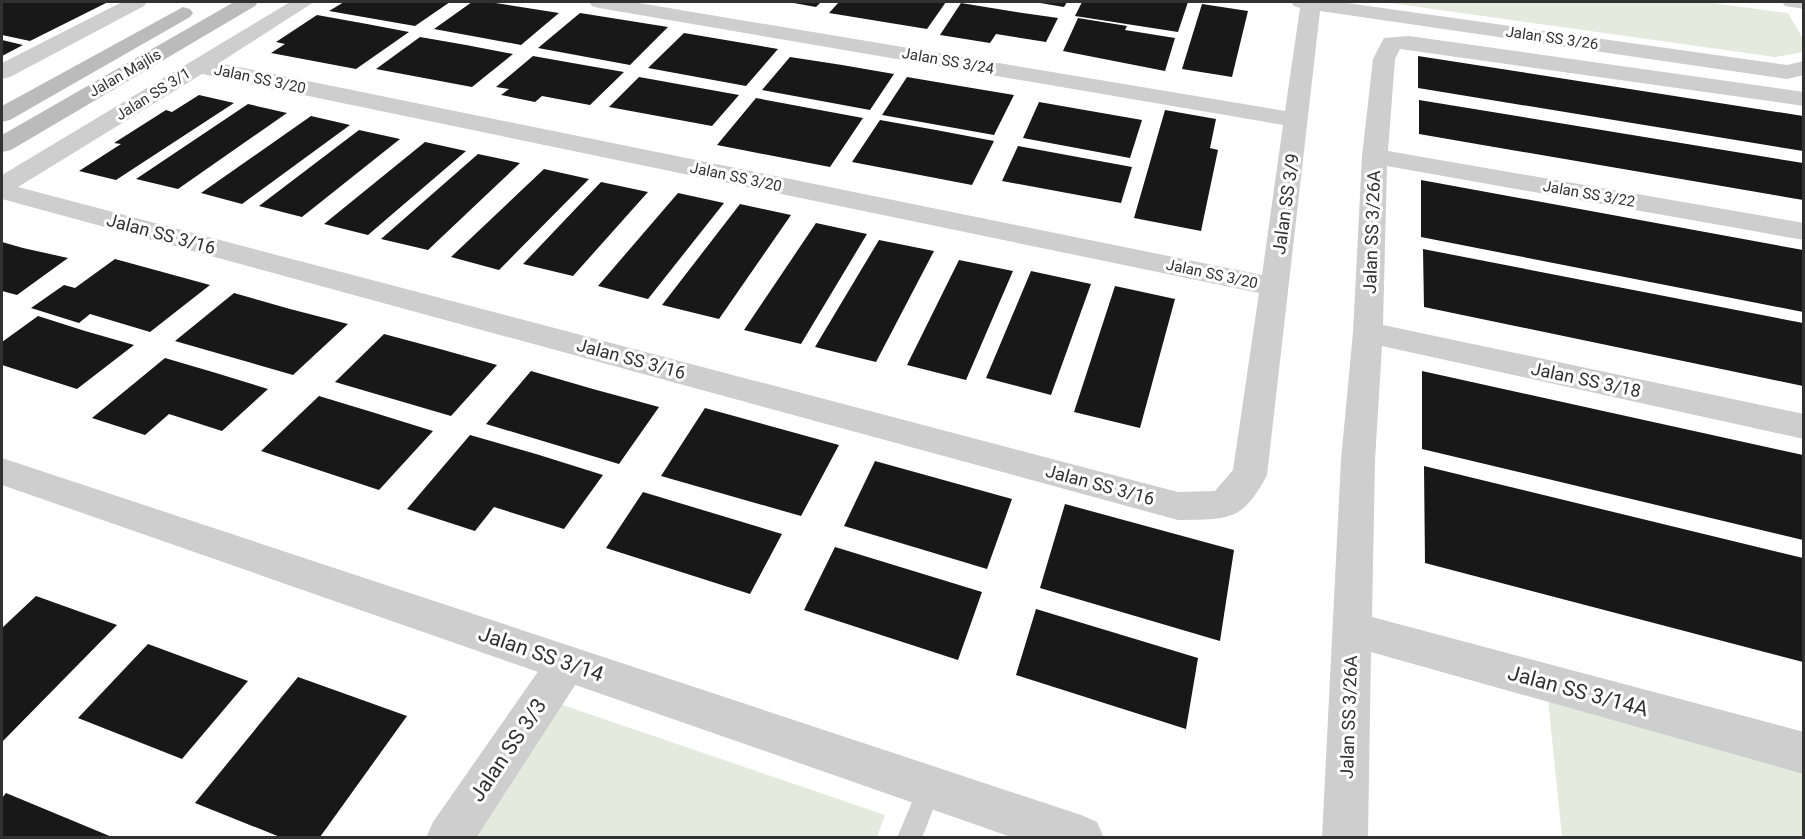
<svg xmlns="http://www.w3.org/2000/svg" width="1805" height="839" font-family="Roboto,sans-serif">
  <style>
    .green { fill: #e4eade }
    .building { fill: #181818 }
    .lines { fill: none; stroke-linecap: round; stroke-linejoin: round }
    .service { fill: #cecece; fill-rule: evenodd }
    .minor { fill: #cecece; fill-rule: evenodd }
    .tertiary { fill: #cecece; fill-rule: evenodd }
    .secondary { fill: #bbb; fill-rule: evenodd }
    .labels { text-anchor: middle; stroke-width: 6; stroke-linejoin: round; paint-order: stroke }
    .far-street-label { font-size: 15px; fill: #313131; stroke: #fff }
    .street-label { font-size: 18px; fill: #313131; stroke: #fff }
    .near-street-label { font-size: 21px; fill: #313131; stroke: #fff }
  </style>
  <rect width="100%" height="100%" fill="#fff"/>
  <g class="green">
    <polygon points="1383,2 1704,2 1788,13 1803,39 1803,52 1775,57"/>
    <polygon points="1548,699 1803,770 1803,837 1562,837"/>
    <polygon points="548,700 885,815 877,837 463,838"/>
  </g>
  <g class="building">
    <polygon points="2,2 100,2 106,3 30,41 2,35"/>
    <polygon points="344,2 450,2 415,26 329,11"/>
    <polygon points="472,2 489,2 559,13 521,45 434,29"/>
    <polygon points="788,2 821,2 816,7"/>
    <polygon points="839,2 946,2 927,29 829,13"/>
    <polygon points="1034,2 1067,2 1064,7"/>
    <polygon points="1082,2 1188,2 1178,32 1075,16"/>
    <polygon points="961,3 1010,11 1058,18 1046,42 996,34 990,43 940,35"/>
    <polygon points="1202,4 1248,11 1232,77 1182,69"/>
    <polygon points="580,13 668,27 630,65 538,48"/>
    <polygon points="317,15 367,24 409,32 356,69 271,53 285,44 276,42"/>
    <polygon points="1078,18 1127,26 1125,30 1175,38 1165,71 1063,51"/>
    <polygon points="684,33 778,49 746,86 648,68"/>
    <polygon points="420,37 466,45 513,54 472,87 376,69"/>
    <polygon points="2,40 23,45 2,56"/>
    <polygon points="533,56 578,64 624,72 590,105 542,96 535,102 501,95 509,89 496,87"/>
    <polygon points="1418,56 1803,116 1803,151 1418,88"/>
    <polygon points="790,57 842,65 894,74 870,110 762,90"/>
    <polygon points="639,77 739,95 712,126 609,107"/>
    <polygon points="907,77 960,86 1014,95 994,135 882,115"/>
    <polygon points="199,95 234,103 116,180 79,171 121,144 114,143 166,110 172,112"/>
    <polygon points="756,98 809,108 863,118 830,167 717,145"/>
    <polygon points="1419,100 1803,163 1803,200 1419,134"/>
    <polygon points="1039,102 1142,120 1130,158 1023,138"/>
    <polygon points="248,104 287,113 178,189 136,179"/>
    <polygon points="1165,110 1216,119 1210,148 1218,150 1201,231 1134,218"/>
    <polygon points="311,116 350,125 242,204 201,193"/>
    <polygon points="880,120 936,130 994,141 972,185 852,162"/>
    <polygon points="359,130 400,139 302,217 259,206"/>
    <polygon points="425,142 466,151 368,235 324,224"/>
    <polygon points="1018,146 1132,167 1121,203 1002,181"/>
    <polygon points="478,154 520,163 428,250 381,239"/>
    <polygon points="544,169 589,179 499,270 451,257"/>
    <polygon points="1421,180 1803,250 1803,312 1421,237"/>
    <polygon points="601,182 648,192 573,276 523,264"/>
    <polygon points="678,193 724,203 648,299 598,286"/>
    <polygon points="740,204 791,215 719,319 662,305"/>
    <polygon points="816,223 867,234 801,344 744,330"/>
    <polygon points="879,240 934,251 876,362 815,347"/>
    <polygon points="2,242 23,248 68,258 17,295 2,291"/>
    <polygon points="1423,249 1803,323 1803,386 1424,307"/>
    <polygon points="115,259 210,285 150,332 90,314 79,323 31,308 64,285 75,288"/>
    <polygon points="959,260 1013,271 966,380 907,365"/>
    <polygon points="1031,271 1091,284 1051,395 986,378"/>
    <polygon points="1115,286 1175,299 1140,428 1074,412"/>
    <polygon points="234,293 290,309 348,324 293,375 175,341"/>
    <polygon points="38,316 85,331 134,345 77,389 2,365 2,342"/>
    <polygon points="384,334 440,349 497,365 451,416 335,382"/>
    <polygon points="165,358 216,373 268,389 222,431 169,414 145,435 92,418"/>
    <polygon points="531,371 593,389 659,407 619,464 486,424"/>
    <polygon points="1422,371 1803,455 1803,540 1422,449"/>
    <polygon points="319,396 375,413 433,431 379,490 261,451"/>
    <polygon points="705,408 839,445 801,516 661,476"/>
    <polygon points="470,435 536,454 603,475 564,529 494,507 475,531 407,509"/>
    <polygon points="875,461 1012,499 987,569 844,526"/>
    <polygon points="1424,466 1803,558 1803,662 1425,563"/>
    <polygon points="643,492 782,534 750,594 606,548"/>
    <polygon points="1065,504 1234,550 1220,641 1040,588"/>
    <polygon points="835,547 982,592 958,660 804,610"/>
    <polygon points="36,596 117,625 2,742 2,628"/>
    <polygon points="1036,609 1198,658 1186,729 1016,675"/>
    <polygon points="148,644 248,681 182,759 78,718"/>
    <polygon points="298,677 407,716 320,837 280,837 195,803"/>
    <polygon points="6,793 112,837 2,837 2,798"/>
  </g>
  <g class="lines">
    <polygon class="service" points="930,774 938,778 942,786 922,838 897,838 922,778"/>
    <g class="minor">
      <polygon points="122,2 147,2 144,6 10,77 2,79 2,63"/>
      <path d="M 290,2 L 314,2 L 219,63 L 1262,275 L 1283,125 L 599,8 L 592,6 L 589,2 L 633,2 L 1285,111 L 1300,8 L 1294,6 L 1291,2 L 1340,2 L 1787,65 L 1804,61 L 1804,75 L 1787,79 L 1320,11 L 1267,475 C 1242,523 1227,519 1178,520 L 2,199 L 2,175 ZM 202,74 L 1259,293 L 1233,470 L 1215,491 L 1178,492 L 18,187 Z"/>
      <polygon points="1782,2 1804,2 1804,9 1785,6"/>
      <polygon points="1409,36 1804,92 1804,106 1400,49 1395,59 1388,151 1804,223 1804,240 1387,166 1383,325 1804,414 1804,439 1382,346 1375,460 1372,617 1804,732 1804,774 1371,652 1368,838 1322,838 1341,460 1353,332 1362,156 1373,59 1384,38"/>
      <polygon points="567,645 581,650 587,663 581,676 476,838 426,838 433,822 553,650"/>
    </g>
    <polygon class="tertiary" points="2,458 1081,815 1097,822 1104,838 1014,838 2,485"/>
    <g class="secondary">
      <polygon points="234,2 258,2 255,6 11,150 2,152 2,135"/>
      <polygon points="183,7 190,9 193,13 190,17 10,120 2,122 2,106"/>
    </g>
  </g>
  <g class="labels">
    <g class="far-street-label">
      <text transform="translate(1552 38) rotate(8)" y="5">Jalan SS 3/26</text>
      <text transform="translate(948 61) rotate(10)" y="5">Jalan SS 3/24</text>
      <text transform="translate(125 73) rotate(-30)" y="5">Jalan Majlis</text>
      <text transform="translate(260 79) rotate(12)" y="5">Jalan SS 3/20</text>
      <text transform="translate(153 94) rotate(-32)" y="5">Jalan SS 3/1</text>
      <text transform="translate(736 177) rotate(12)" y="5">Jalan SS 3/20</text>
      <text transform="translate(1589 194) rotate(10)" y="5">Jalan SS 3/22</text>
      <text transform="translate(1212 274) rotate(12)" y="5">Jalan SS 3/20</text>
    </g>
    <g class="street-label">
      <text transform="translate(1286 204) rotate(-82)" y="6">Jalan SS 3/9</text>
      <text transform="translate(1372 232) rotate(-88)" y="6">Jalan SS 3/26A</text>
      <text transform="translate(161 234) rotate(15)" y="6">Jalan SS 3/16</text>
      <text transform="translate(631 359) rotate(15)" y="6">Jalan SS 3/16</text>
      <text transform="translate(1586 380) rotate(12)" y="6">Jalan SS 3/18</text>
      <text transform="translate(1100 485) rotate(15)" y="6">Jalan SS 3/16</text>
      <text transform="translate(1349 717) rotate(-88)" y="6">Jalan SS 3/26A</text>
    </g>
    <g class="near-street-label">
      <text transform="translate(541 654) rotate(19)" y="7">Jalan SS 3/14</text>
      <text transform="translate(1578 691) rotate(15)" y="7">Jalan SS 3/14A</text>
      <text transform="translate(508 750) rotate(-56)" y="7">Jalan SS 3/3</text>
    </g>
  </g>
  <rect width="1805" height="839" fill="none" stroke="#313131" stroke-width="6"/>
</svg>
